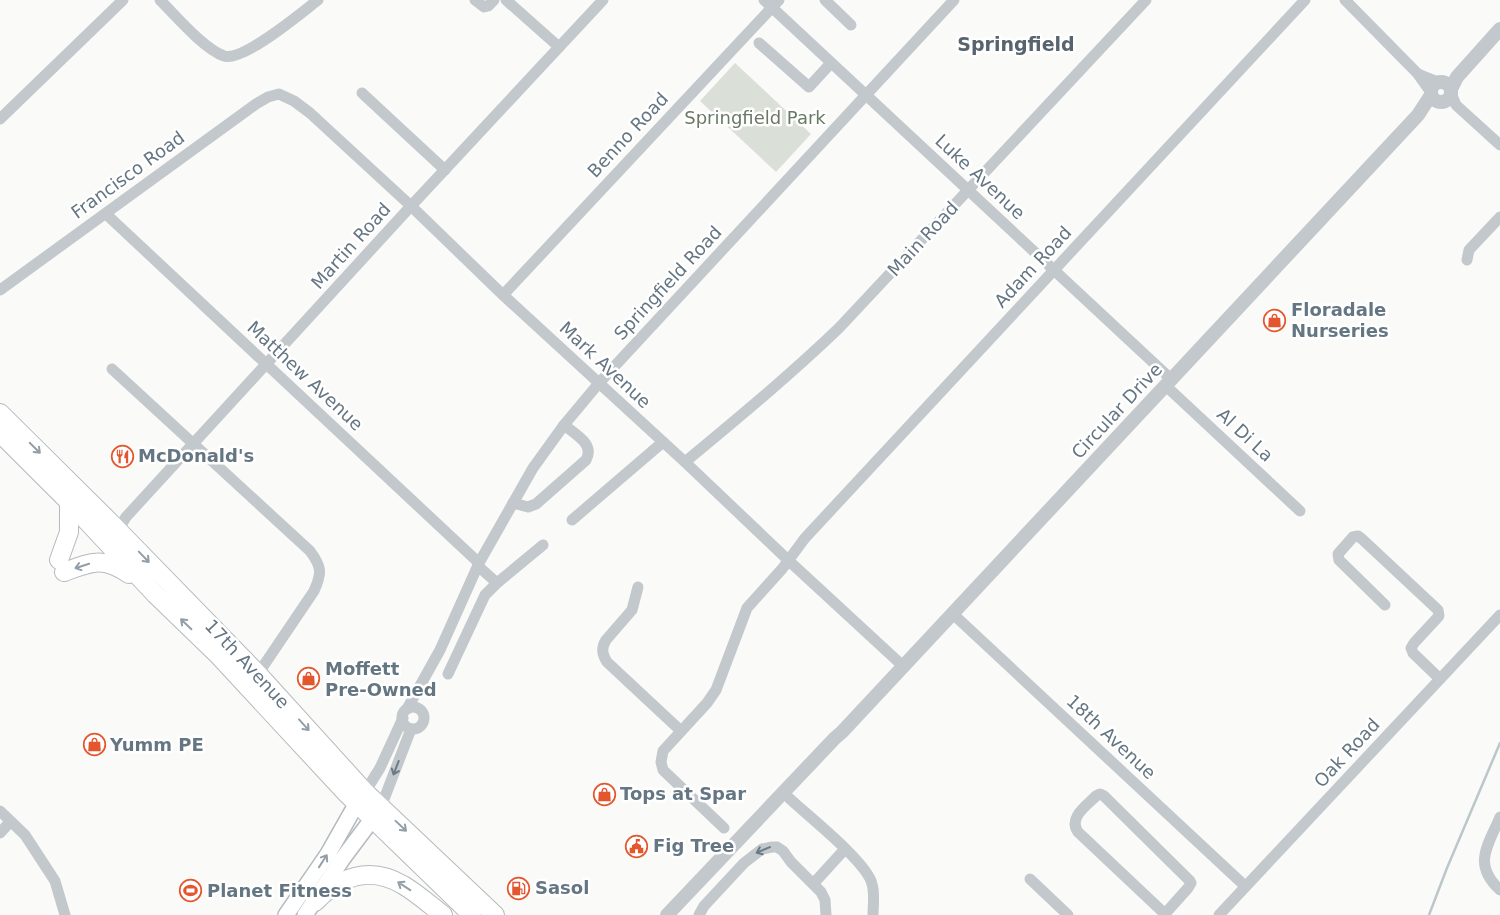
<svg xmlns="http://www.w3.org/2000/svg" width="1500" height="915" font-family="'DejaVu Sans',sans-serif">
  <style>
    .green { fill: #dadfd7 }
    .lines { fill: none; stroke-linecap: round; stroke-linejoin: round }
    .stream { stroke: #bbc7cb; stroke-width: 2.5 }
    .secondary-casing { stroke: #b3babf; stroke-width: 18 }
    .primary-casing { stroke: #b5babe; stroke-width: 20 }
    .minor { stroke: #c3c8cc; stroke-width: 11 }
    .tertiary { stroke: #c3c8cc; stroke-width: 14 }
    .secondary { stroke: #fff; stroke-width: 15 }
    .primary { stroke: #fff; stroke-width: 18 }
    .oneway { stroke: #939fa8 }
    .oneway2 { stroke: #6a7a87 }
    .labels { text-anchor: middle; stroke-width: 5; stroke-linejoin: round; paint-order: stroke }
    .park-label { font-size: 18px; fill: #687a64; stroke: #fff }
    .street-label { font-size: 18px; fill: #657683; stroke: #fff }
    .poi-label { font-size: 18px; font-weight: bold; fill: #657683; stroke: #fff; text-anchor: start }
    .neighbourhood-label { font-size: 19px; font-weight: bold; fill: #57646e; stroke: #fff }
  </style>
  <rect width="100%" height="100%" fill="#fafaf8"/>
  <polygon class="green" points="735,63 811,134 776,172 700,101"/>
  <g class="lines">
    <polyline class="stream" points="1429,915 1447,868 1500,743"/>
    <defs>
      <g id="secondary">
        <polyline points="286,915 328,854 357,803 363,795"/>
        <polyline points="305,915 343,858 379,810"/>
      </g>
      <g id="primary">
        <polyline points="0,413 110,522 258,674 365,792 495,915"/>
        <polyline points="0,433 69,502 155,594 217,654 345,792 472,915"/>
        <polyline points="59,560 69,532 69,502"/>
        <path d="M 64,572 C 91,562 103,556 129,574"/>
        <path d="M 315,902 C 339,877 370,865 403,885 C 417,893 430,905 443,915"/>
      </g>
    </defs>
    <use href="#secondary" class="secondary-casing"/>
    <use href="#primary" class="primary-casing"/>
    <g class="minor">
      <path d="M 160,0 C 176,16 204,49 224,56 C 243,62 301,13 318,0"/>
      <polyline points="475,0 484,7 488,6 494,0"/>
      <polyline points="506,0 559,47"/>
      <polyline points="764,0 1172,380"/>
      <polyline points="825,0 851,25"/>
      <polyline points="1345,0 1418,74 1430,91"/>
      <polyline points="759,43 809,87 831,63"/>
      <polyline points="1418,74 1438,82"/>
      <polyline points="362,93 445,170"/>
      <polyline points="1451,93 1456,105 1500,145"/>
      <polyline points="0,119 123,0"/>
      <polyline points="106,214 479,563"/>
      <polyline points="1467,260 1469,250 1500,217"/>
      <polyline points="0,290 256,104 268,97 279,94 294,101 310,113 411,206 503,295 685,462 788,560 904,667"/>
      <polyline points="503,295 779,0"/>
      <path d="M 112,369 L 310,551 C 322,567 322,573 314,591 L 258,674"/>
      <polyline points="1166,386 1300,511"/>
      <path d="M 685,462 C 737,419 790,375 839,328 L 1146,0"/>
      <path d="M 513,503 L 528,507 L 536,504 L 586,460 C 595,444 575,434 564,425"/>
      <polyline points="572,520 663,442"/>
      <polyline points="114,533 118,530 126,517 411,206 603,0"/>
      <polyline points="478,566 497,583 543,545"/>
      <path d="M 638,587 L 632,610 L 606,640 C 601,648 602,654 607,662 L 681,731"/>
      <polyline points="1385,605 1339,560 1338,554 1353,537 1358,536 1362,539 1438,610 1439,616 1414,643 1411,648 1413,653 1440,679"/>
      <polyline points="953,614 1245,886"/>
      <polyline points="448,674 485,595 497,583"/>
      <circle cx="413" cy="718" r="11"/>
      <polyline points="407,709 440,650 479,563 533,468 564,425 599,383 954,0"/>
      <polyline points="365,792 380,768 403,718"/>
      <path d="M 789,798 C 807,815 867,862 872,884 C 875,894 873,905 873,915"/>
      <polyline points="381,807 411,729"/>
      <polyline points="0,811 25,835 55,881 65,915"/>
      <path d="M 1500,817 C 1488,846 1472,864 1500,890"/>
      <polyline points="724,828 663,770 661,762 663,751 707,703 716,690 747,608 782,569 805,538 1305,0"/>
      <polyline points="0,833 10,822"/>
      <polyline points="1030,879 1068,915"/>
      <polyline points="814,883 845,849"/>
      <polyline points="699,915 704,906 744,863 762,849 772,847 777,847 783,851 791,862 821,892 825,900 826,915"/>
      <path d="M 1164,915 L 1188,888 L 1191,883 L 1190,881 L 1104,796 L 1100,794 L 1096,796 C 1086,806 1068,818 1078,832 L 1165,914"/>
      <polyline points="1219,915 1500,615"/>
    </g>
    <g class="tertiary">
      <circle cx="1441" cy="92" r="10"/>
      <polyline points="1451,89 1457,77 1500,29"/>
      <polyline points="667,915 835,738 842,732 1418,115 1431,95"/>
    </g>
    <use href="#secondary" class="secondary"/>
    <use href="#primary" class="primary"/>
  </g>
  <defs><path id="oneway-shaft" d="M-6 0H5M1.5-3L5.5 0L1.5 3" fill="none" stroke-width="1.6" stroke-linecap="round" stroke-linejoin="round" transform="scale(1.25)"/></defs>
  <g class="oneway">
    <use href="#oneway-shaft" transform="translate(35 448) rotate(45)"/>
    <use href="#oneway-shaft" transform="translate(144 557) rotate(46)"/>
    <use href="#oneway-shaft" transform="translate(82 566) rotate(162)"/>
    <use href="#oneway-shaft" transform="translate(186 624) rotate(-136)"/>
    <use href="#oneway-shaft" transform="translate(304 725) rotate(48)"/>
    <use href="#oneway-shaft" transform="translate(401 826) rotate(43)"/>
    <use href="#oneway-shaft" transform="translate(323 861) rotate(-57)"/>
    <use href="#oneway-shaft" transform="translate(404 886) rotate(-147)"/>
  </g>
  <g class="oneway2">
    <use href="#oneway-shaft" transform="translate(396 768) rotate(111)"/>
    <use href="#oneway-shaft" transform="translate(763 850) rotate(157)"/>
  </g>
  <defs>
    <symbol id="shop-ring" viewBox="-11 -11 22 22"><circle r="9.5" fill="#fff" stroke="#e4572e" stroke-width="1.5"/><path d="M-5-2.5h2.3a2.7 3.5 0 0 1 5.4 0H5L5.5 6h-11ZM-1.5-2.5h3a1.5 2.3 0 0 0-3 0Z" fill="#e4572e"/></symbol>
    <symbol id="restaurant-ring" viewBox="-11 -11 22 22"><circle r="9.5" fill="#fff" stroke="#e4572e" stroke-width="1.5"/><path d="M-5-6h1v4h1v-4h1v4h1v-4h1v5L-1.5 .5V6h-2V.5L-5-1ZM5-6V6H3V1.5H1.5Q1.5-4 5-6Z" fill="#e4572e"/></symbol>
    <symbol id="civic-ring" viewBox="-11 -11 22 22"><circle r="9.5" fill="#fff" stroke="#e4572e" stroke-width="1.5"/><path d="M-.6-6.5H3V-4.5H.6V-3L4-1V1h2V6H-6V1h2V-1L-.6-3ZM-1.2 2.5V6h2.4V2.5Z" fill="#e4572e"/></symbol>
    <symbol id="fuel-ring" viewBox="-11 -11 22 22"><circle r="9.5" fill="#fff" stroke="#e4572e" stroke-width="1.5"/><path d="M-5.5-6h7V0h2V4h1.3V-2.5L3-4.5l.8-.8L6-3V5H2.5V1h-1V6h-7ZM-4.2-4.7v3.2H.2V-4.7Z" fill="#e4572e"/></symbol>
    <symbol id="stadium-ring" viewBox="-11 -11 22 22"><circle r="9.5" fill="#fff" stroke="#e4572e" stroke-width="1.5"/><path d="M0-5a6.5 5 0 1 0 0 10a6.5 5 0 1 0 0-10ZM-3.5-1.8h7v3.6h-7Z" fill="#e4572e"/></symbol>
  </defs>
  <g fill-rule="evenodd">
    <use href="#shop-ring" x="1262" y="308" width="25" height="25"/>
    <use href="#restaurant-ring" x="110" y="444" width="25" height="25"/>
    <use href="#shop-ring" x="296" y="666" width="25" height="25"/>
    <use href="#shop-ring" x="82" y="732" width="25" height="25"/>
    <use href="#shop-ring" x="592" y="782" width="25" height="25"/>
    <use href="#civic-ring" x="624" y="834" width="25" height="25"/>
    <use href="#fuel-ring" x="506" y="876" width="25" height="25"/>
    <use href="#stadium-ring" x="178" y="878" width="25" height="25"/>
  </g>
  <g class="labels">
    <g class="park-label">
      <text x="755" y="124">Springfield Park</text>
    </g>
    <g class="street-label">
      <text transform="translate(628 135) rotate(-47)" y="6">Benno Road</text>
      <text transform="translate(128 175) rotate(-36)" y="6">Francisco Road</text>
      <text transform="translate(980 177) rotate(43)" y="6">Luke Avenue</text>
      <text transform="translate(923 239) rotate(-47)" y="6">Main Road</text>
      <text transform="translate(351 246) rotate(-48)" y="6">Martin Road</text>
      <text transform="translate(1033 267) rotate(-47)" y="6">Adam Road</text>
      <text transform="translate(668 283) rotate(-47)" y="6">Springfield Road</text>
      <text transform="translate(605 365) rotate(43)" y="6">Mark Avenue</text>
      <text transform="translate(305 376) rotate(43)" y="6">Matthew Avenue</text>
      <text transform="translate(1117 411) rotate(-47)" y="6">Circular Drive</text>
      <text transform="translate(1245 435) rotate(43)" y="6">Al Di La</text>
      <text transform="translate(247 664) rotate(47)" y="6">17th Avenue</text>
      <text transform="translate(1111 737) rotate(43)" y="6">18th Avenue</text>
      <text transform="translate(1347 753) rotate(-47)" y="6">Oak Road</text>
    </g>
    <g class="poi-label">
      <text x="1291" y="316">Floradale<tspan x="1291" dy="21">Nurseries</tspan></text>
      <text x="138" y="462">McDonald's</text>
      <text x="325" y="675">Moffett<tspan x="325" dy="21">Pre-Owned</tspan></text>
      <text x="110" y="751">Yumm PE</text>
      <text x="620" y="800">Tops at Spar</text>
      <text x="653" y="852">Fig Tree</text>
      <text x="535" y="894">Sasol</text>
      <text x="207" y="897">Planet Fitness</text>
    </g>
    <g class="neighbourhood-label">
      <text x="1016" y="51">Springfield</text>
    </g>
  </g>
</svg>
